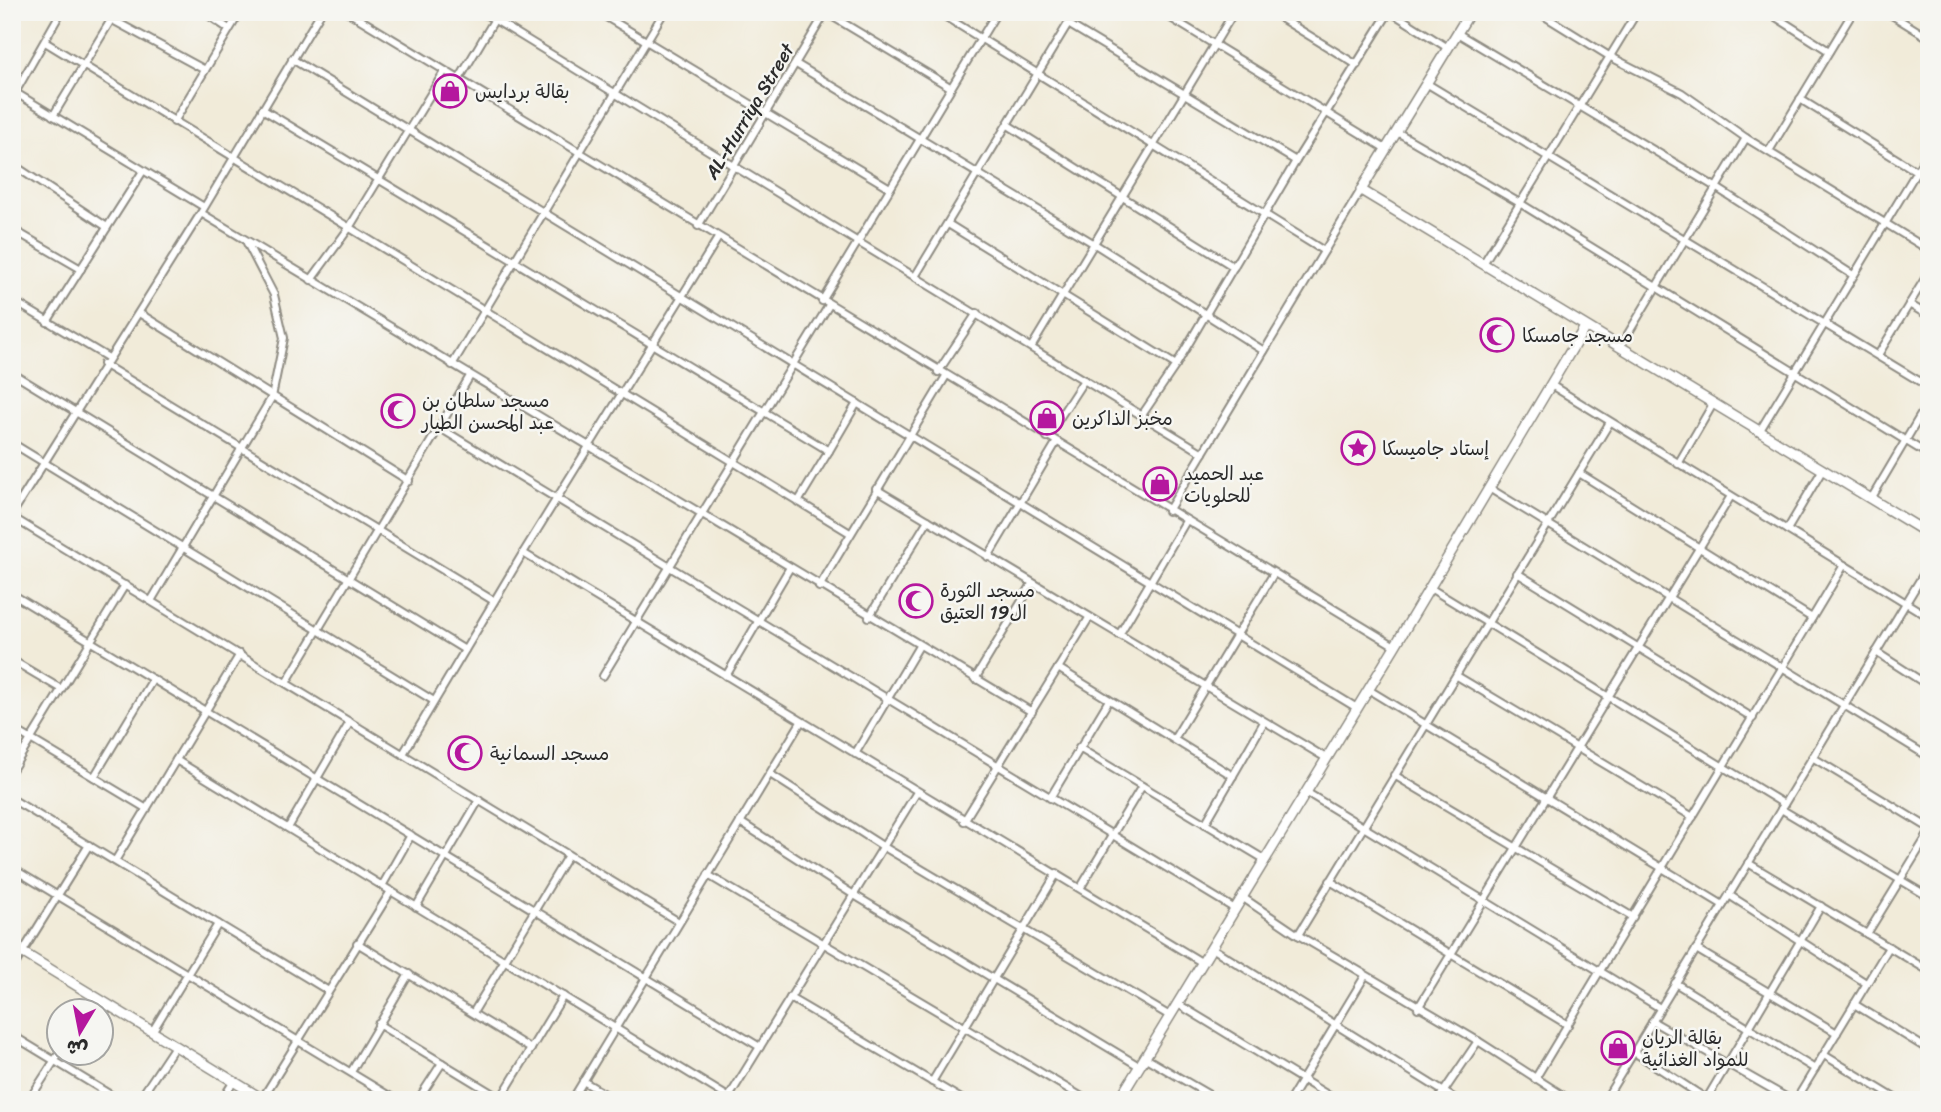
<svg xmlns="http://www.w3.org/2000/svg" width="1941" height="1112" font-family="Sriracha,'Playpen Sans Arabic',sans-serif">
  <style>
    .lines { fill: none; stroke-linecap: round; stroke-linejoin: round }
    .street-casing { stroke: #8e8b82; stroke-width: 10 }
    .secondary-casing { stroke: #8e8b82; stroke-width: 12 }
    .street { stroke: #fff; stroke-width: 6 }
    .secondary { stroke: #fff; stroke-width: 9 }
    .labels { text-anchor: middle; stroke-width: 5; stroke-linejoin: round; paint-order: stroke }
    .poi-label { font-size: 19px; fill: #2b2b2b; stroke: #f6f6f2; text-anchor: start }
    .street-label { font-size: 19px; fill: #2b2b2b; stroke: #f6f6f2 }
  </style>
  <rect width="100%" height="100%" fill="#f6f6f2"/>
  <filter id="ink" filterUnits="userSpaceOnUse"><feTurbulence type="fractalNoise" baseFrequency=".0143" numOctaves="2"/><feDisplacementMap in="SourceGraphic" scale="14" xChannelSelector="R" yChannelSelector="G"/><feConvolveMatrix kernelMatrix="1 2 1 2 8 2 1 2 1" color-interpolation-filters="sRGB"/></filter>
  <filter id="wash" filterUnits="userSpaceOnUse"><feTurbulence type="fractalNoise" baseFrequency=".00686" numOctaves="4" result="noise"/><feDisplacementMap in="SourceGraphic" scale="28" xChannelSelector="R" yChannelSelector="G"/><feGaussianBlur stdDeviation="1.57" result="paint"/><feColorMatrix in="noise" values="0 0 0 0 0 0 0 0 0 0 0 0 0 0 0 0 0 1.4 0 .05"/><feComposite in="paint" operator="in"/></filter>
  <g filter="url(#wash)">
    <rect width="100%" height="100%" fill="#f1ebd9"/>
  </g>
  <g filter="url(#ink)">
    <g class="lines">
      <defs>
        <g id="street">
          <polyline points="98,12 205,70"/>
          <polyline points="204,12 229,29"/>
          <polyline points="348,12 1395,646"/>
          <polyline points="482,12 1203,453"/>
          <polyline points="598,12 890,188"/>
          <polyline points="825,12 950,87"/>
          <polyline points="938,12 1324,251"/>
          <polyline points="1161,12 1386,149"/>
          <polyline points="1271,12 1357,65"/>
          <polyline points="1391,12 1448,48"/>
          <polyline points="1538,12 1609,56 1682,93 1746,138 1929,250"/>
          <polyline points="1768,12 1829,51"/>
          <polyline points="1887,12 1929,38"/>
          <polyline points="1068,24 1296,161"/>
          <polyline points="1457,33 1717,188 1853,275"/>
          <polyline points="45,42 850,533"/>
          <polyline points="292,59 1357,708"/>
          <polyline points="796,64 1093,243 1264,351"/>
          <polyline points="458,81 499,12"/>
          <polyline points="1426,83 1929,387"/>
          <polyline points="16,93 204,207"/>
          <polyline points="12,98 61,12"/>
          <polyline points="1800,99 1929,179"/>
          <polyline points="262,109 829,451 798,502"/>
          <polyline points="53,116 111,20"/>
          <polyline points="174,122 240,12"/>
          <polyline points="1008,125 1234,267"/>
          <polyline points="1397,132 1518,202 1929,455"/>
          <polyline points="1769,151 1853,12"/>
          <polyline points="12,164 107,227"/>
          <polyline points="201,213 1032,712"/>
          <polyline points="948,224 1176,365"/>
          <polyline points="698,226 826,12"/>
          <polyline points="12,229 81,269"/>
          <polyline points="1483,264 1637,12"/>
          <polyline points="916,275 1075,12"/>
          <polyline points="311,280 349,228 444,72"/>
          <polyline points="12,300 107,357"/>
          <polyline points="822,301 997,12"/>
          <polyline points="1909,304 1929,316"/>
          <polyline points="139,313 409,481"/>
          <polyline points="47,322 143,171"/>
          <polyline points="1032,346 1234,12"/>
          <polyline points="1620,347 1746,138"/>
          <polyline points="1878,355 1929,272"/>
          <polyline points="103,364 494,601"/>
          <polyline points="452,365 664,12"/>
          <polyline points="938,372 977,313"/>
          <polyline points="12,373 465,650"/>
          <polyline points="1551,385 1929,617"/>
          <polyline points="1142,415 1176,365 1296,161 1389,12"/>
          <polyline points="440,428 1235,909"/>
          <polyline points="1759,432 1929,151"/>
          <polyline points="1047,437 1084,380"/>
          <polyline points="12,443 434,701"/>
          <polyline points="829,451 857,403"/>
          <polyline points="1678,464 1713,404"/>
          <polyline points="1579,473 1812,618"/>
          <polyline points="1489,488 1929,757"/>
          <polyline points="876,489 1326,758"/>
          <polyline points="1871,499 1929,401"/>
          <polyline points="1168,511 1361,190"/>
          <polyline points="12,514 201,213 321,12"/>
          <polyline points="12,517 679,922"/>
          <polyline points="1787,530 1823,469"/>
          <polyline points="523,553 1203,963"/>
          <polyline points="988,557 1056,443"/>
          <polyline points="1517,573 1753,718"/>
          <polyline points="819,587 946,376"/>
          <polyline points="1430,588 1784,804"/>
          <polyline points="12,594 760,1047"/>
          <polyline points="151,601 272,397 284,338 274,295 247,243"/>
          <polyline points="869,617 928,520"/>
          <polyline points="1119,635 1186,521"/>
          <polyline points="1876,652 1929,686"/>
          <polyline points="12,660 61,689"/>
          <polyline points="1058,668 1233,776"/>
          <polyline points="603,676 829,305"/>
          <polyline points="726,676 789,569"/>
          <polyline points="1457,676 1693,817"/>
          <polyline points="975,679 1032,584"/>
          <polyline points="286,683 470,376"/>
          <polyline points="1369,690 1723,905"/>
          <polyline points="12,728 147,809"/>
          <polyline points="1174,739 1274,573"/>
          <polyline points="1079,748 1264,859"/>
          <polyline points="403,754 523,553 718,238"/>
          <polyline points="855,754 919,646"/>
          <polyline points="1812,757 1929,828"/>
          <polyline points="176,760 733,1100"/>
          <polyline points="12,770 125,585"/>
          <polyline points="770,774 884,847 1170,1016"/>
          <polyline points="1394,775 1633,917"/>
          <polyline points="94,777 153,679"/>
          <polyline points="1306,792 1660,1008"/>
          <polyline points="1050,798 1109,700"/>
          <polyline points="12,799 327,990"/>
          <polyline points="1781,809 1929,897"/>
          <polyline points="964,821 1089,618"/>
          <polyline points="740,822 854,895 1139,1066"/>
          <polyline points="1205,824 1264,722"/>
          <polyline points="288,828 350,722"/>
          <polyline points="115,861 240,654"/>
          <polyline points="1748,863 1929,971"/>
          <polyline points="12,868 396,1100"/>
          <polyline points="708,875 1087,1100"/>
          <polyline points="1330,881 1568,1025"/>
          <polyline points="382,886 411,835"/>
          <polyline points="1081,887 1142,786"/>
          <polyline points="1729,895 1866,983"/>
          <polyline points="1242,897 1298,935 1478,1041 1570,1100"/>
          <polyline points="416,907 479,800"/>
          <polyline points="1867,934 1929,833"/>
          <polyline points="1298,935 1610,422"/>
          <polyline points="357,943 531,1049"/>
          <polyline points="1212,948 1457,1100"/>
          <polyline points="1696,949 1837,1033"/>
          <polyline points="12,969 89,845"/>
          <polyline points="1675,983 1815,1069"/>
          <polyline points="790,998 963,1100"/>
          <polyline points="1178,1004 1336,1100"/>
          <polyline points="1854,1004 1929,1050"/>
          <polyline points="1418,1008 1731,496"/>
          <polyline points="88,1010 96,997"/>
          <polyline points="473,1013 568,855"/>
          <polyline points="1652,1021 1791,1100"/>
          <polyline points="378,1024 503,1100"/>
          <polyline points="152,1032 218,924"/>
          <polyline points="12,1035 119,1100"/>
          <polyline points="1634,1052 1708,1100"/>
          <polyline points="1824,1055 1898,1100"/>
          <polyline points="1144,1057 1218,1100"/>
          <polyline points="351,1072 409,974"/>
          <polyline points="1535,1079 1844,565"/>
          <polyline points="583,1081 615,1100"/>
          <polyline points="932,1082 1057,873"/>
          <polyline points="729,1097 917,792"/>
          <polyline points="501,1098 563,996"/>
          <polyline points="262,1099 391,891"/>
          <polyline points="29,1100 60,1052"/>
          <polyline points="139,1100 175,1046"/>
          <polyline points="222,1100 234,1081"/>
          <polyline points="418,1100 442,1063"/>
          <polyline points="572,1100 801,722"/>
          <polyline points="1290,1100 1365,976"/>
          <polyline points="1438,1100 1478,1041"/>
          <polyline points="1605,1100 1929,565"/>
          <polyline points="1706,1100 1821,906"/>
          <polyline points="1796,1100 1889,947"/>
        </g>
        <g id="secondary">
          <polyline points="1470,12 1361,190 1929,534"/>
          <polyline points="12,946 264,1100"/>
          <polyline points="1119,1100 1395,646 1585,327"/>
        </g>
      </defs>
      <use href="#street" class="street-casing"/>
      <use href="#secondary" class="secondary-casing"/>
      <use href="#street" class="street"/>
      <use href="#secondary" class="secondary"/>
    </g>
  </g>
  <defs>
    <symbol id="shop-ring" viewBox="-11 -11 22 22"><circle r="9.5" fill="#f6f6f2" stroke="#b5179e" stroke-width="1.5"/><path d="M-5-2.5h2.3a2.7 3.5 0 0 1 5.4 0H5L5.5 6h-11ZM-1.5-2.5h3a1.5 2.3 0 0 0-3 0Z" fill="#b5179e"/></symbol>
    <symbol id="mosque-ring" viewBox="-11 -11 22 22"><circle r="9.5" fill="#f6f6f2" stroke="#b5179e" stroke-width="1.5"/><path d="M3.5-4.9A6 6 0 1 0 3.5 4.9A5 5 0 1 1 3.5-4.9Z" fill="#b5179e"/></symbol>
    <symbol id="sight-ring" viewBox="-11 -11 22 22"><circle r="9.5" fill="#f6f6f2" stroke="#b5179e" stroke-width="1.5"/><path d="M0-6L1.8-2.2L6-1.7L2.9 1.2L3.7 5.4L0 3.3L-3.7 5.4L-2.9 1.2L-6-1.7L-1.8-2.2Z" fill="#b5179e"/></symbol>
  </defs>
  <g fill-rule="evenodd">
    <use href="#shop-ring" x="431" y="72" width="38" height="38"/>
    <use href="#mosque-ring" x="1478" y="316" width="38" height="38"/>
    <use href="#mosque-ring" x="379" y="392" width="38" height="38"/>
    <use href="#shop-ring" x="1028" y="399" width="38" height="38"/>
    <use href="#sight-ring" x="1339" y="429" width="38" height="38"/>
    <use href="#shop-ring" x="1141" y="465" width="38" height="38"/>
    <use href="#mosque-ring" x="897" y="582" width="38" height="38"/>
    <use href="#mosque-ring" x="446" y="734" width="38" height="38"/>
    <use href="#shop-ring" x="1599" y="1029" width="38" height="38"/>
  </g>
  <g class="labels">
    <g class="poi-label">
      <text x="475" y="98">بقالة بردايس</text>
      <text x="1522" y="342">مسجد جامسكا</text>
      <text x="422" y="407">مسجد سلطان بن<tspan x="422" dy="22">عبد المحسن الطيار</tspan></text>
      <text x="1072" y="425">مخبز الذاكرين</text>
      <text x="1382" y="455">إستاد جاميسكا</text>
      <text x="1184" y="480">عبد الحميد<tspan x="1184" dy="22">للحلويات</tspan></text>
      <text x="940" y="597">مسجد الثورة<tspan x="940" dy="22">ال19 العتيق</tspan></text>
      <text x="490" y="760">مسجد السمانية</text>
      <text x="1642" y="1044">بقالة الريان<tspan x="1642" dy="22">للمواد الغذائية</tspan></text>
    </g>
    <g class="street-label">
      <text transform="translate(749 111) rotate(-59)" y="7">AL-Hurriya Street</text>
    </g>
  </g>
  <rect width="1941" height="1112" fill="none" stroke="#f6f6f2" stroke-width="42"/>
  <g transform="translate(80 1032) rotate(190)"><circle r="33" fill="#f6f6f2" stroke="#a5a5a2" stroke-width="2"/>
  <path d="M0-5L12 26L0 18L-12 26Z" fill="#b5179e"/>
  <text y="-10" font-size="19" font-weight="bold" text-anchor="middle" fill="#2b2b2b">ش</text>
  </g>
</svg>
